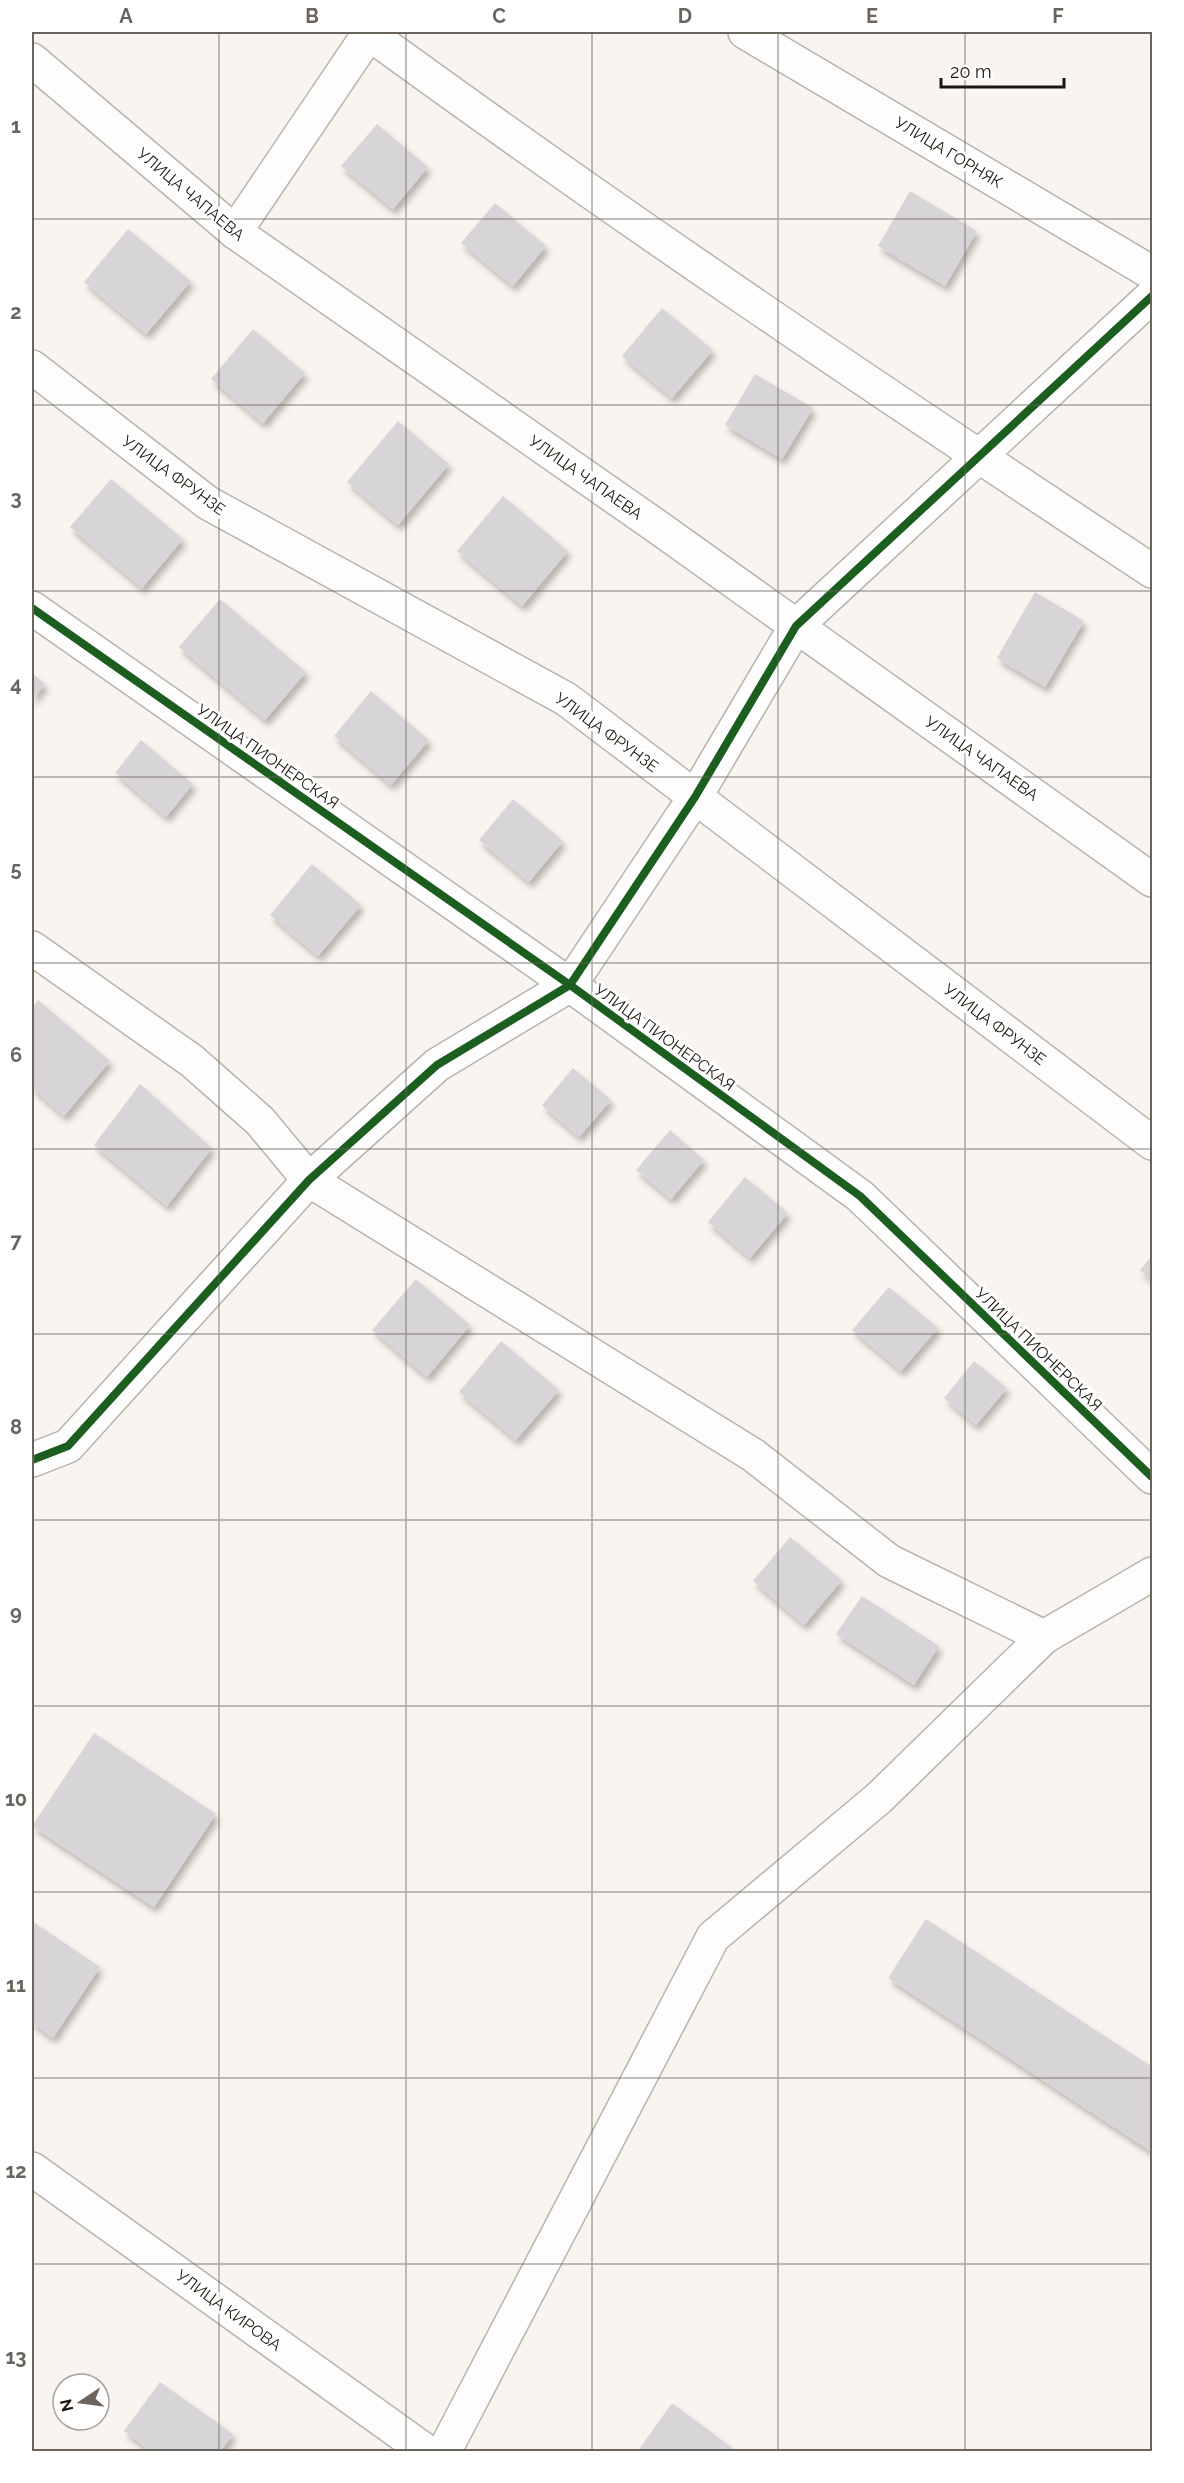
<svg xmlns="http://www.w3.org/2000/svg" width="1184" height="2483" font-family="Raleway,sans-serif">
  <style>
    .building { fill: #d8d5d8; filter: url(#shadow) }
    .lines { fill: none; stroke-linecap: round; stroke-linejoin: round }
    .minor-casing { stroke: #b8b3ac; stroke-width: 36 }
    .minor { stroke: #fefdfd; stroke-width: 33 }
    .cycleway-casing { stroke: #fff; stroke-width: 11 }
    .cycleway { stroke: #1b5e20; stroke-width: 8 }
    .grid { fill: none; stroke: #6a645d; stroke-width: 1.5; stroke-opacity: 0.55 }
    .labels { text-anchor: middle; stroke-width: 6; stroke-linejoin: round; paint-order: stroke }
    .street-label { font-size: 16px; fill: #1d160e; stroke: #fff }
    .neatline { fill: none; stroke: #6a645d; stroke-width: 2 }
    .grid-label { font-size: 20px; text-anchor: middle; font-weight: bold; fill: #6a645d }
  </style>
  <defs>
    <filter id="shadow"><feDropShadow dx="3.5" dy="6" stdDeviation="3" flood-color="#0004"/></filter>
  </defs>
  <rect width="100%" height="100%" fill="#f9f4ef"/>
  <g class="building">
    <polygon points="377,124 428,167 393,209 341,166"/>
    <polygon points="910,191 977,231 945,286 878,246"/>
    <polygon points="495,203 546,246 513,286 461,243"/>
    <polygon points="128,229 191,281 146,334 84,282"/>
    <polygon points="662,308 713,350 672,398 622,356"/>
    <polygon points="253,329 305,373 263,423 211,379"/>
    <polygon points="755,374 813,408 782,459 725,425"/>
    <polygon points="398,421 449,464 398,525 347,482"/>
    <polygon points="111,479 183,539 142,588 70,527"/>
    <polygon points="503,496 568,551 522,606 457,551"/>
    <polygon points="1035,592 1084,621 1045,687 997,658"/>
    <polygon points="220,599 306,672 265,720 179,647"/>
    <polygon points="32,673 45,684 32,700"/>
    <polygon points="371,691 429,740 391,785 334,736"/>
    <polygon points="141,740 193,784 166,817 115,773"/>
    <polygon points="513,799 563,841 529,882 479,840"/>
    <polygon points="312,864 361,905 318,956 270,915"/>
    <polygon points="38,1000 110,1061 64,1116 32,1088 32,1007"/>
    <polygon points="573,1068 611,1100 579,1137 542,1105"/>
    <polygon points="140,1084 212,1148 167,1206 94,1145"/>
    <polygon points="670,1130 704,1160 671,1199 636,1170"/>
    <polygon points="745,1177 788,1213 750,1258 708,1222"/>
    <polygon points="1152,1256 1152,1281 1140,1270"/>
    <polygon points="416,1279 470,1325 427,1377 372,1330"/>
    <polygon points="889,1287 938,1328 901,1371 852,1330"/>
    <polygon points="501,1341 559,1390 516,1440 459,1392"/>
    <polygon points="974,1361 1007,1388 976,1425 944,1398"/>
    <polygon points="790,1537 842,1580 804,1625 753,1581"/>
    <polygon points="862,1596 939,1646 914,1685 836,1634"/>
    <polygon points="94,1733 216,1814 154,1907 32,1826"/>
    <polygon points="926,1919 1152,2067 1152,2152 888,1978"/>
    <polygon points="32,1921 100,1967 53,2038 32,2023"/>
    <polygon points="160,2382 233,2434 220,2452 152,2452 124,2431"/>
    <polygon points="672,2403 738,2452 637,2452"/>
  </g>
  <g class="lines">
    <defs>
      <g id="minor">
        <path d="M 367,32 C 623,219 887,396 1152,571"/>
        <polyline points="745,32 1152,273"/>
        <polyline points="32,60 235,232 659,528 1152,880"/>
        <polyline points="235,232 370,32"/>
        <polyline points="32,367 208,503 566,699 1152,1143"/>
        <polyline points="32,608 570,985 860,1196 1152,1477"/>
        <polyline points="32,948 192,1061 260,1121 309,1180 753,1455 889,1561 1044,1637"/>
        <polyline points="32,1460 68,1446 309,1180 437,1065 570,985 695,797 796,626 1152,296"/>
        <polyline points="32,2169 427,2452"/>
        <polyline points="444,2452 713,1937 879,1798 1044,1637 1152,1574"/>
      </g>
    </defs>
    <use href="#minor" class="minor-casing"/>
    <use href="#minor" class="minor"/>
    <defs>
      <g id="cycleway">
        <polyline points="32,608 570,985 860,1196 1152,1477"/>
        <polyline points="32,1460 68,1446 309,1180 437,1065 570,985 695,797 796,626 1152,296"/>
      </g>
    </defs>
    <use href="#cycleway" class="cycleway-casing"/>
    <use href="#cycleway" class="cycleway"/>
  </g>
  <path class="grid" d="M 219,32 L 219,2452M 406,32 L 406,2452M 592,32 L 592,2452M 778,32 L 778,2452M 965,32 L 965,2452M 32,219 L 1152,219M 32,405 L 1152,405M 32,591 L 1152,591M 32,777 L 1152,777M 32,963 L 1152,963M 32,1149 L 1152,1149M 32,1334 L 1152,1334M 32,1520 L 1152,1520M 32,1706 L 1152,1706M 32,1892 L 1152,1892M 32,2078 L 1152,2078M 32,2264 L 1152,2264"/>
  <g class="labels">
    <g class="street-label">
      <text transform="translate(949 152) rotate(31)" y="6">УЛИЦА ГОРНЯК</text>
      <text transform="translate(191 194) rotate(40)" y="6">УЛИЦА ЧАПАЕВА</text>
      <text transform="translate(174 475) rotate(36)" y="6">УЛИЦА ФРУНЗЕ</text>
      <text transform="translate(586 477) rotate(35)" y="6">УЛИЦА ЧАПАЕВА</text>
      <text transform="translate(607 732) rotate(36)" y="6">УЛИЦА ФРУНЗЕ</text>
      <text transform="translate(268 756) rotate(35)" y="6">УЛИЦА ПИОНЕРСКАЯ</text>
      <text transform="translate(982 758) rotate(35)" y="6">УЛИЦА ЧАПАЕВА</text>
      <text transform="translate(995 1024) rotate(37)" y="6">УЛИЦА ФРУНЗЕ</text>
      <text transform="translate(665 1037) rotate(36)" y="6">УЛИЦА ПИОНЕРСКАЯ</text>
      <text transform="translate(1039 1349) rotate(44)" y="6">УЛИЦА ПИОНЕРСКАЯ</text>
      <text transform="translate(229 2310) rotate(36)" y="6">УЛИЦА КИРОВА</text>
    </g>
  </g>
  <rect width="1184" height="2483" fill="none" stroke="#ffffff" stroke-width="66"/>
  <g transform="translate(81 2402) rotate(257)"><circle r="28" fill="#ffffff" stroke="#a5a29f" stroke-width="1.5"/>
  <path d="M0-4.5L10 22L0 15L-10 22Z" fill="#6a645d"/>
  <text y="-9" font-size="16" font-weight="bold" text-anchor="middle" fill="#1d160e">N</text>
  </g>
  <path d="M941 78v9h123v-9" fill="none" stroke="#1d160e" stroke-width="3"/>
  <text x="950" y="78" font-size="18" fill="#1d160e" stroke="#ffffff" stroke-width="4.5" paint-order="stroke">20 m</text>
  <rect x="33" y="33" width="1118" height="2417" class="neatline"/>
  <g class="grid-label">
    <text x="126" y="23">A</text>
    <text x="312" y="23">B</text>
    <text x="499" y="23">C</text>
    <text x="685" y="23">D</text>
    <text x="872" y="23">E</text>
    <text x="1058" y="23">F</text>
    <text x="16" y="133">1</text>
    <text x="16" y="319">2</text>
    <text x="16" y="505">3</text>
    <text x="16" y="691">4</text>
    <text x="16" y="876">5</text>
    <text x="16" y="1062">6</text>
    <text x="16" y="1248">7</text>
    <text x="16" y="1434">8</text>
    <text x="16" y="1620">9</text>
    <text x="16" y="1806">10</text>
    <text x="16" y="1992">11</text>
    <text x="16" y="2178">12</text>
    <text x="16" y="2364">13</text>
  </g>
</svg>
